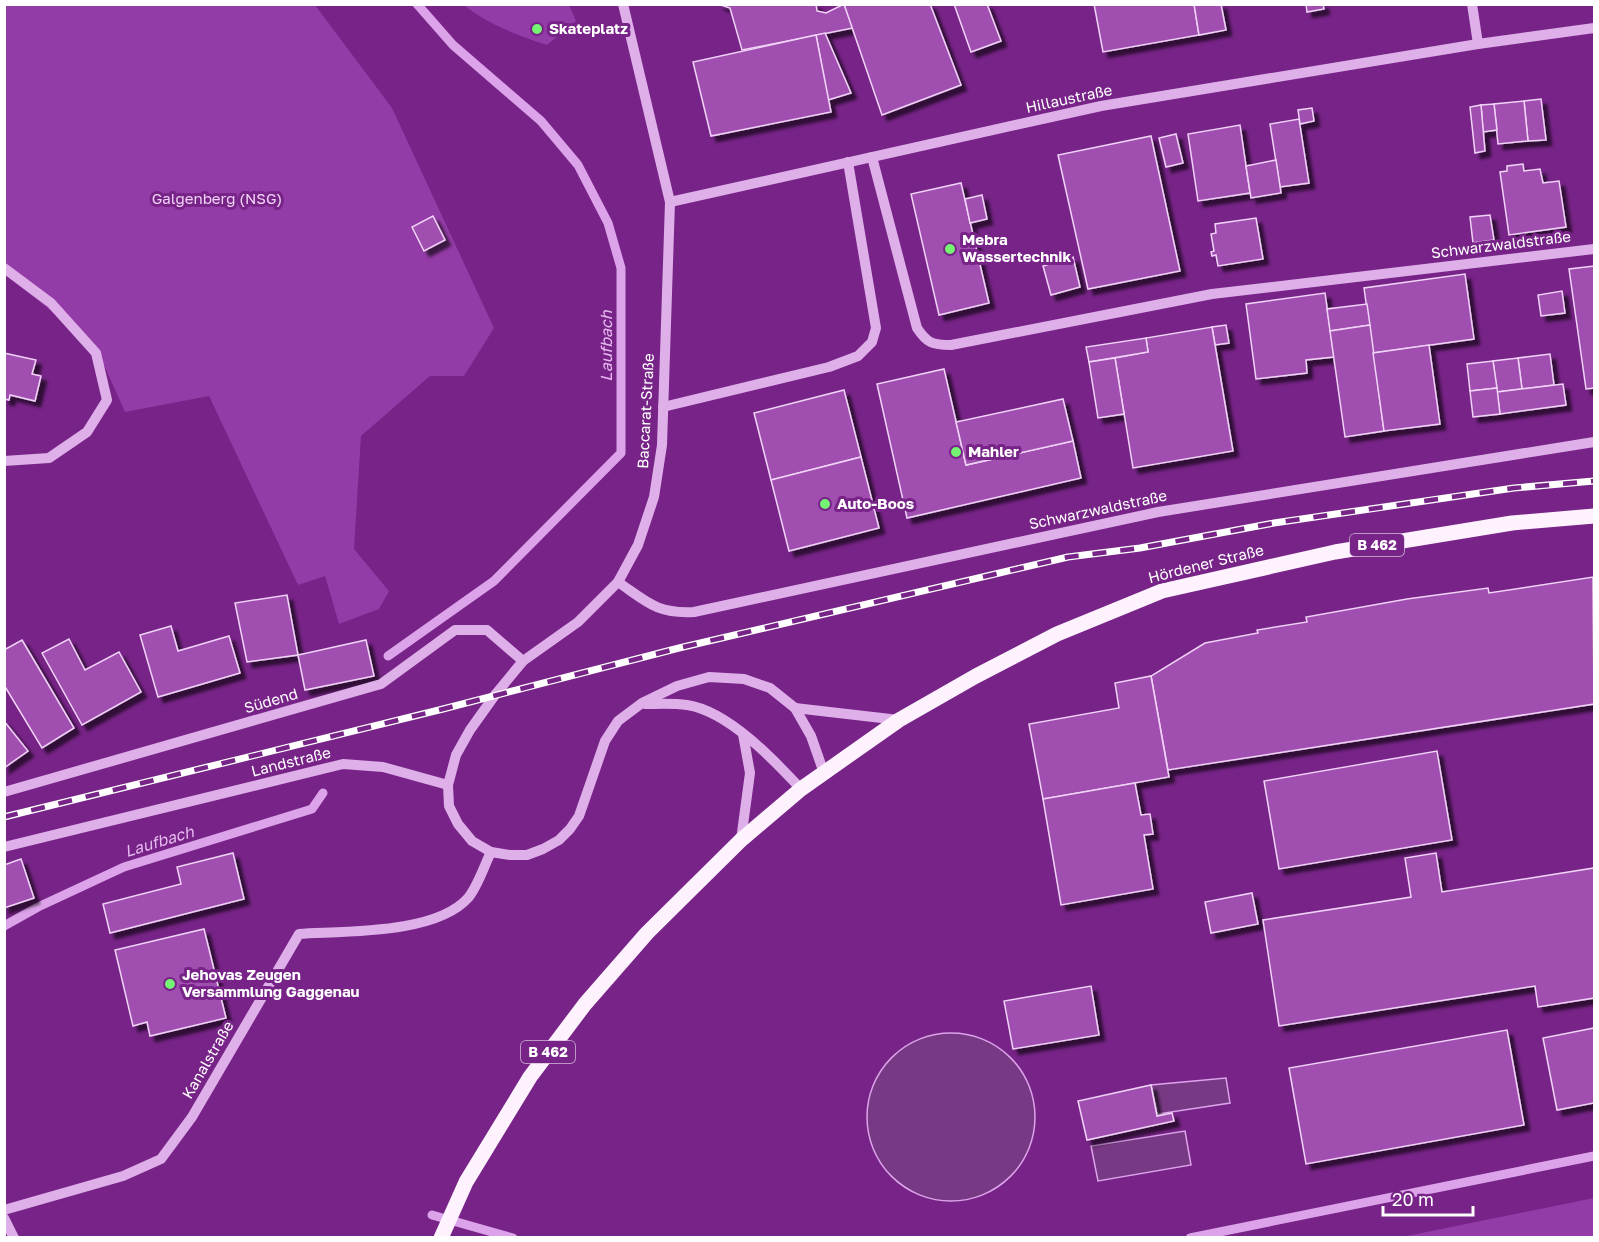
<svg xmlns="http://www.w3.org/2000/svg" width="1599" height="1242" font-family="'Golos Text',sans-serif">
  <style>
    .green { fill: #933ba6 }
    .water { fill: #773983; stroke: #dca3ea; stroke-width: 1.5 }
    .lines { fill: none; stroke-linecap: round; stroke-linejoin: round }
    .stream { stroke: #dca3ea; stroke-width: 9 }
    .building { fill: #a050b1; stroke: #f1d3f7; stroke-width: 1.5; filter: url(#shadow) }
    .minor { stroke: #dfafe9; stroke-width: 10 }
    .major { stroke: #fdf2fe; stroke-width: 15 }
    .rail-casing { stroke: #fff; stroke-width: 7 }
    .rail { stroke: #772387; stroke-width: 4.5; stroke-dasharray: 14; stroke-linecap: butt }
    .poi-dot { fill: #74f472; stroke: #772387; stroke-width: 2 }
    .labels { text-anchor: middle; stroke-width: 6; stroke-linejoin: round; paint-order: stroke }
    .shield { fill: #772387; stroke: #d6bddb; stroke-width: 1.5 }
    .shield-label { font-size: 14px; font-weight: bold; fill: #fff }
    .poi-label { font-size: 15px; font-weight: bold; fill: #fff; stroke: #772387; text-anchor: start }
    .street-label { font-size: 15px; fill: #fff; stroke: #772387 }
    .park-label { font-size: 15px; fill: #f1d3f7; stroke: #772387 }
    .water-label { font-size: 16px; font-style: italic; fill: #e7baf1; stroke: #772387 }
  </style>
  <defs>
    <filter id="shadow"><feDropShadow dx="5.5" dy="5.5" stdDeviation="1.5" flood-color="#0009"/></filter>
  </defs>
  <rect width="100%" height="100%" fill="#772387"/>
  <g class="green">
    <polygon points="5,5 315,5 392,108 494,328 464,376 430,376 361,436 354,549 389,591 379,609 339,624 325,576 298,585 209,396 125,412 99,354 61,319 5,274"/>
    <path d="M 464,5 L 569,5 L 576,21 L 547,45 C 519,36 487,24 464,5 Z"/>
    <polygon points="1594,1198 1594,1237 1402,1237"/>
  </g>
  <g class="water">
    <circle cx="951" cy="1117" r="84"/>
    <polygon points="1226,1078 1230,1103 1158,1114 1151,1085"/>
    <polygon points="1185,1131 1191,1165 1098,1181 1091,1146"/>
  </g>
  <g class="lines">
    <g class="stream">
      <polyline points="388,656 494,581 621,453 621,268 608,223 578,165 541,121 453,45 417,4"/>
      <polyline points="4,926 38,907 124,867 312,809 323,793"/>
      <polyline points="432,1215 513,1238"/>
      <polyline points="1190,1238 1594,1156"/>
    </g>
  </g>
  <g class="building">
    <polygon points="718,4 816,4 817,11 826,13 844,4 853,28 742,50 730,8"/>
    <polygon points="844,4 930,4 961,85 882,115"/>
    <polygon points="954,4 987,4 1001,41 971,52"/>
    <polygon points="1094,4 1194,4 1199,35 1103,52"/>
    <polygon points="1194,4 1221,4 1226,30 1199,35"/>
    <polygon points="1306,4 1323,4 1324,9 1307,12"/>
    <polygon points="825,33 851,93 828,100 816,35"/>
    <polygon points="816,35 831,112 711,136 693,62"/>
    <polygon points="1541,99 1546,140 1528,141 1524,101"/>
    <polygon points="1524,101 1528,141 1498,144 1494,104"/>
    <polygon points="1494,104 1497,130 1483,132 1481,105"/>
    <polygon points="1481,105 1485,151 1475,153 1470,107"/>
    <polygon points="1312,108 1314,121 1300,124 1298,110"/>
    <polygon points="1299,119 1309,183 1280,187 1270,124"/>
    <polygon points="1240,125 1250,193 1198,201 1188,134"/>
    <polygon points="1176,134 1183,163 1166,167 1159,138"/>
    <polygon points="1151,136 1180,271 1088,289 1058,155"/>
    <polygon points="1276,160 1281,193 1251,198 1246,166"/>
    <polygon points="1523,164 1524,171 1540,169 1543,183 1559,181 1566,227 1509,235 1500,172 1507,171 1507,166"/>
    <polygon points="961,183 989,303 939,315 911,194"/>
    <polygon points="982,195 987,219 970,223 965,199"/>
    <polygon points="1490,215 1494,240 1473,243 1470,217"/>
    <polygon points="433,216 445,240 424,251 412,227"/>
    <polygon points="1256,218 1263,259 1218,266 1216,255 1212,256 1211,252 1214,251 1211,234 1216,233 1215,224"/>
    <polygon points="1073,257 1080,287 1051,295 1043,266"/>
    <polygon points="1594,266 1594,388 1586,389 1569,269"/>
    <polygon points="1465,274 1474,339 1373,353 1364,288"/>
    <polygon points="1562,291 1565,313 1541,316 1538,295"/>
    <polygon points="1325,293 1334,357 1306,360 1307,373 1256,379 1246,304"/>
    <polygon points="1367,304 1370,325 1330,331 1327,309"/>
    <polygon points="1226,325 1229,343 1215,345 1212,327"/>
    <polygon points="1370,325 1384,431 1345,437 1330,331"/>
    <polygon points="1212,327 1233,451 1133,468 1115,358 1148,352 1146,338"/>
    <polygon points="1146,338 1148,352 1089,362 1086,347"/>
    <polygon points="1429,345 1440,424 1384,431 1373,353"/>
    <polygon points="4,353 36,360 32,374 41,376 35,401 10,395 9,400 4,399"/>
    <polygon points="1550,354 1554,385 1522,389 1518,358"/>
    <polygon points="1115,358 1124,414 1098,418 1089,362"/>
    <polygon points="1518,358 1522,389 1497,392 1493,361"/>
    <polygon points="1493,361 1497,388 1470,391 1467,364"/>
    <polygon points="944,369 966,465 1073,441 1081,478 907,518 877,384"/>
    <polygon points="1563,384 1566,405 1500,414 1497,392"/>
    <polygon points="1497,388 1500,414 1473,417 1470,391"/>
    <polygon points="844,390 861,457 771,480 754,413"/>
    <polygon points="1063,399 1073,441 966,465 956,422"/>
    <polygon points="861,457 879,528 789,551 771,480"/>
    <polygon points="1593,577 1594,704 1168,770 1151,676 1205,643 1258,633 1257,630 1307,622 1306,617 1407,599 1488,588 1489,593"/>
    <polygon points="287,595 298,655 247,662 235,603"/>
    <polygon points="171,626 178,651 229,636 240,673 158,697 140,635"/>
    <polygon points="69,639 85,670 119,652 141,692 82,725 42,653"/>
    <polygon points="22,640 74,728 42,748 4,685 4,650"/>
    <polygon points="366,640 374,676 305,690 298,655"/>
    <polygon points="1151,676 1169,777 1043,799 1029,724 1119,708 1115,683"/>
    <polygon points="4,721 28,751 4,768"/>
    <polygon points="1437,751 1452,840 1279,869 1264,781"/>
    <polygon points="1135,783 1141,815 1150,814 1153,834 1144,835 1153,889 1061,905 1043,799"/>
    <polygon points="233,853 244,899 110,933 103,904 181,884 177,867"/>
    <polygon points="1436,853 1442,892 1594,868 1594,998 1538,1007 1535,986 1279,1026 1263,920 1411,897 1405,858"/>
    <polygon points="21,859 34,898 4,908 4,865"/>
    <polygon points="1252,893 1258,924 1211,933 1205,902"/>
    <polygon points="204,929 226,1018 150,1036 147,1022 133,1026 115,950"/>
    <polygon points="1091,986 1099,1035 1013,1049 1004,1001"/>
    <polygon points="1594,1028 1594,1103 1557,1110 1543,1038"/>
    <polygon points="1507,1030 1524,1125 1306,1164 1289,1068"/>
    <polygon points="1151,1085 1157,1116 1172,1113 1174,1121 1087,1140 1078,1101"/>
  </g>
  <g class="lines">
    <g class="minor">
      <polyline points="623,4 670,202 662,445 654,497 638,545 618,582 578,622 523,661 495,695 470,730 456,755 448,785 449,806 458,824 472,841 491,852 510,855 527,855 543,849 559,840 570,829 579,816 605,741 618,721 642,703 677,686 709,677 744,679 770,688 795,708 811,736 824,773"/>
      <polyline points="1472,4 1478,44"/>
      <path d="M 872,157 L 917,328 C 927,343 932,345 951,345 L 1212,294 L 1594,249"/>
      <polyline points="670,202 1101,106 1478,44 1594,28"/>
      <polyline points="4,268 51,303 96,353 107,400 87,432 49,458 4,461"/>
      <polyline points="663,407 829,367 858,356 872,342 876,328 848,162"/>
      <path d="M 618,582 C 647,602 657,614 694,612 L 1158,512 L 1594,442"/>
      <path d="M 645,704 C 658,704 673,703 687,705 C 728,711 774,760 801,789"/>
      <polyline points="795,708 899,720"/>
      <polyline points="4,792 381,684 455,630 487,630 523,661"/>
      <polyline points="741,840 750,773 743,734"/>
      <polyline points="4,847 343,764 383,767 448,785"/>
      <path d="M 4,1210 L 123,1176 L 161,1159 L 192,1117 L 299,934 C 346,931 436,934 468,898 C 478,886 484,866 491,852"/>
      <polyline points="4,1218 14,1238"/>
    </g>
    <polyline class="major" points="441,1238 466,1182 530,1077 585,1004 647,933 741,840 801,789 899,720 976,676 1057,634 1162,591 1335,552 1512,523 1594,516"/>
    <defs>
      <polyline id="rail" points="4,817 443,709 679,648 1068,557 1140,548 1274,523 1514,488 1594,481"/>
    </defs>
    <use href="#rail" class="rail-casing"/>
    <use href="#rail" class="rail"/>
  </g>
  <g class="poi-dot">
    <circle cx="537" cy="29" r="6"/>
    <circle cx="950" cy="249" r="6"/>
    <circle cx="956" cy="452" r="6"/>
    <circle cx="825" cy="504" r="6"/>
    <circle cx="170" cy="984" r="6"/>
  </g>
  <g class="labels">
    <g class="shield">
      <rect x="1350" y="534" width="54" height="22" rx="4.5"/>
      <rect x="521" y="1041" width="54" height="22" rx="4.5"/>
    </g>
    <g class="shield-label">
      <text x="1377" y="550">B 462</text>
      <text x="548" y="1057">B 462</text>
    </g>
    <g class="poi-label">
      <text x="549" y="34">Skateplatz</text>
      <text x="962" y="245">Mebra<tspan x="962" dy="17">Wassertechnik</tspan></text>
      <text x="968" y="457">Mahler</text>
      <text x="837" y="509">Auto-Boos</text>
      <text x="182" y="980">Jehovas Zeugen<tspan x="182" dy="17">Versammlung Gaggenau</tspan></text>
    </g>
    <g class="street-label">
      <text transform="translate(1069 99) rotate(-12)" y="5">Hillaustraße</text>
      <text transform="translate(1501 245) rotate(-7)" y="5">Schwarzwaldstraße</text>
      <text transform="translate(646 411) rotate(-87)" y="5">Baccarat-Straße</text>
      <text transform="translate(1098 510) rotate(-12)" y="5">Schwarzwaldstraße</text>
      <text transform="translate(1206 564) rotate(-14)" y="5">Hördener Straße</text>
      <text transform="translate(271 701) rotate(-16)" y="5">Südend</text>
      <text transform="translate(291 762) rotate(-14)" y="5">Landstraße</text>
      <text transform="translate(208 1060) rotate(-60)" y="5">Kanalstraße</text>
    </g>
    <g class="park-label">
      <text x="217" y="204">Galgenberg (NSG)</text>
    </g>
    <g class="water-label">
      <text transform="translate(606 346) rotate(-90)" y="6">Laufbach</text>
      <text transform="translate(159 841) rotate(-17)" y="6">Laufbach</text>
    </g>
  </g>
  <rect width="1599" height="1242" fill="none" stroke="#ffffff" stroke-width="12"/>
  <path d="M1383 1206v9h90v-9" fill="none" stroke="#ffffff" stroke-width="3"/>
  <text x="1392" y="1206" font-size="18" fill="#ffffff" stroke="#772387" stroke-width="4.5" paint-order="stroke">20 m</text>
</svg>
